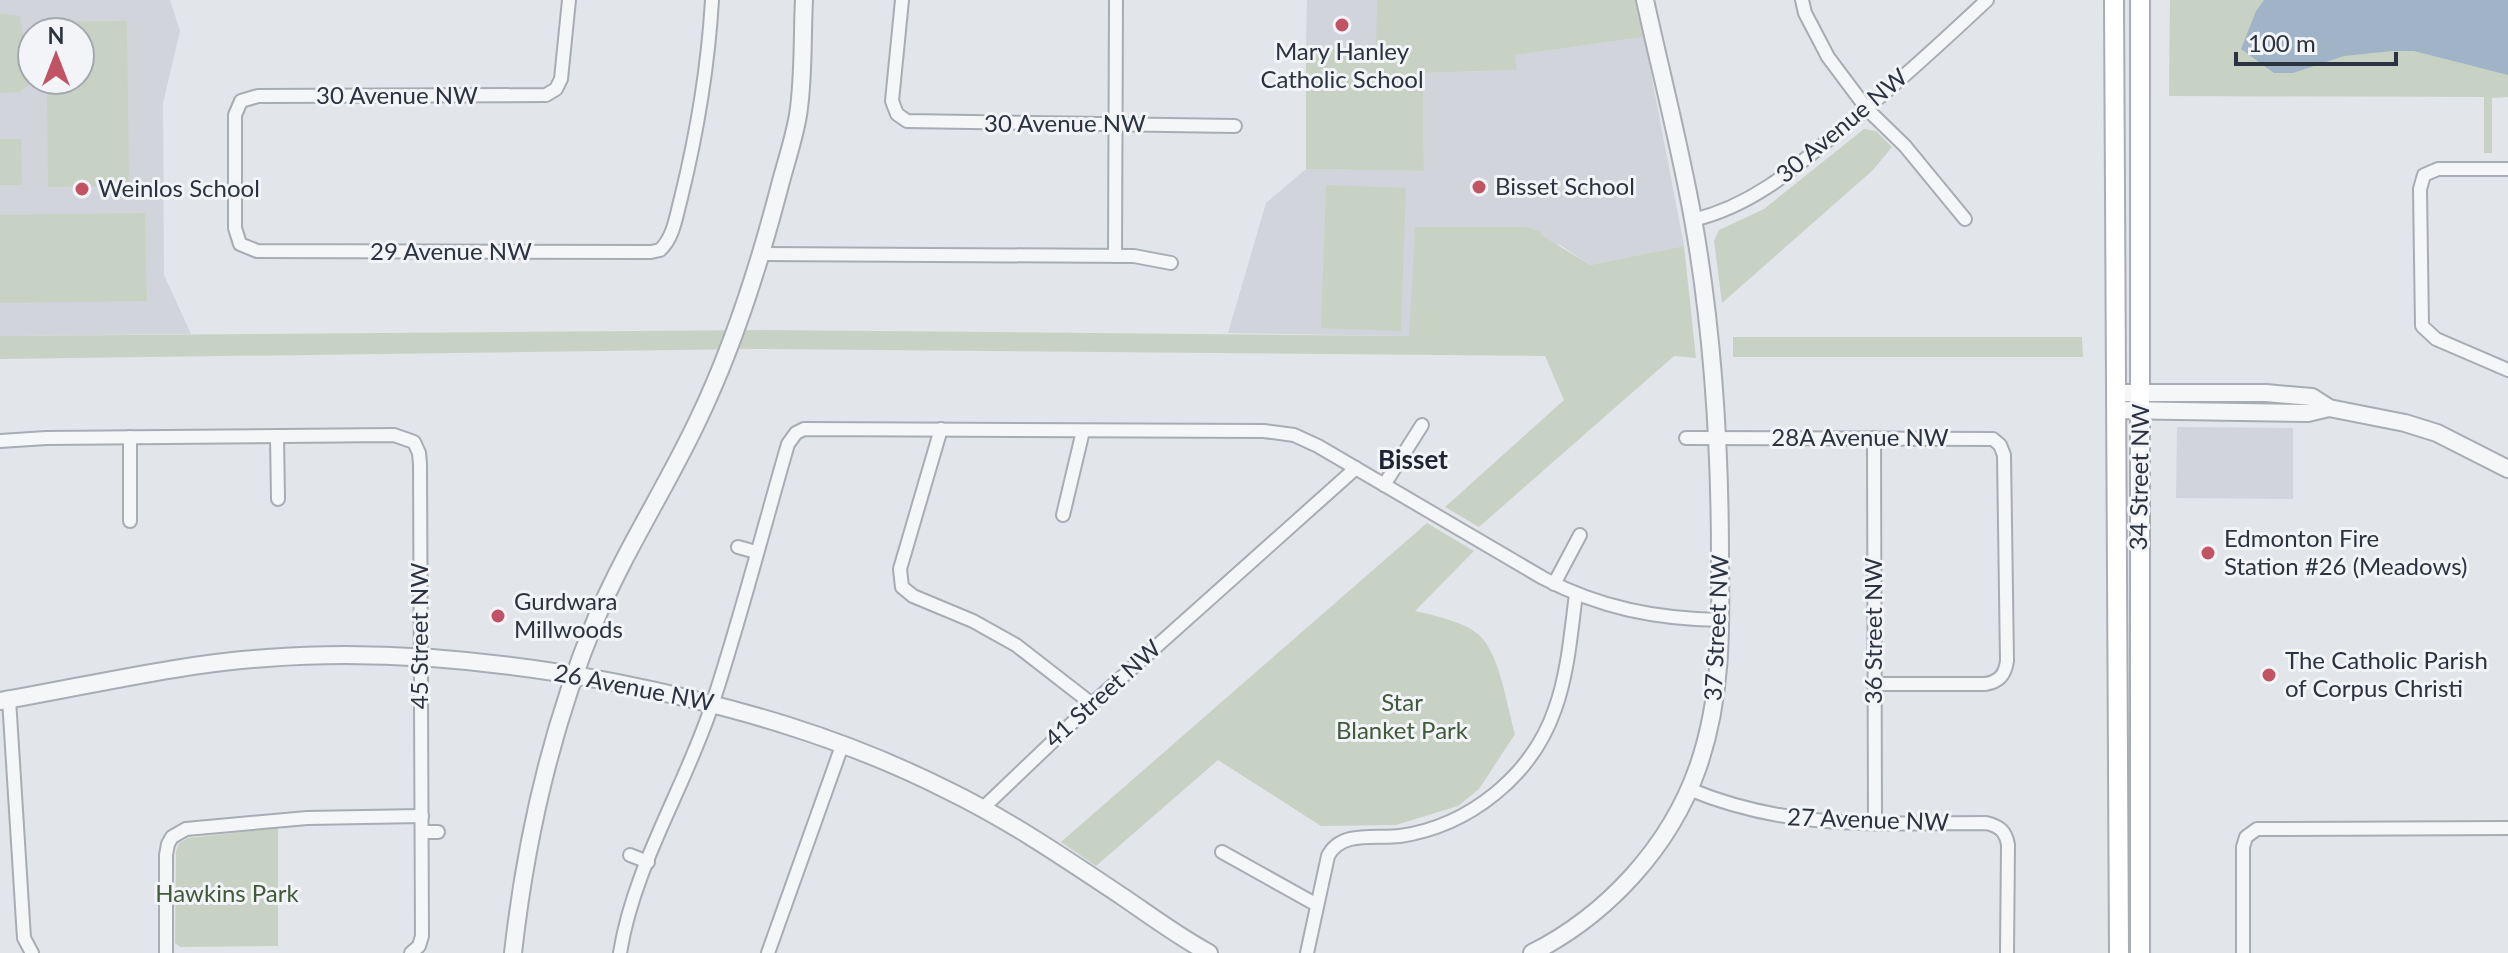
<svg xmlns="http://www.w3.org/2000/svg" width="2508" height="953" font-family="Lato,sans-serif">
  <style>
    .built { fill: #d1d4db; fill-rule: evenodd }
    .green { fill: #c8d2c4 }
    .water { fill: #a1b3c6 }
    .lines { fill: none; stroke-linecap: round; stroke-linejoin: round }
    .minor-casing { stroke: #a8acb3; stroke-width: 16 }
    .tertiary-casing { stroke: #a8acb3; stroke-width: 20 }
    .secondary-casing { stroke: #a8acb3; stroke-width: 22 }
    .minor { stroke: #f5f6f8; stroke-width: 12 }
    .tertiary { stroke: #f5f6f8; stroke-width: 16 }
    .secondary { stroke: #fff; stroke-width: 18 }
    .poi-dot { fill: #c25365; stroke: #f2f4f7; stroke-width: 3 }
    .labels { text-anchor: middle; stroke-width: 6; stroke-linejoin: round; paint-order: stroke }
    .poi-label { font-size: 24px; fill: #2c3340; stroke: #f2f4f7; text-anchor: start }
    .street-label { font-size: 24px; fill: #2c3340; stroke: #f2f4f7 }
    .park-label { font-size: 24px; fill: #415a3a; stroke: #f2f4f7 }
    .neighbourhood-label { font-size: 26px; font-weight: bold; fill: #1e2431; stroke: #f2f4f7 }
  </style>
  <rect width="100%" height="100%" fill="#e2e5e9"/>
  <g class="built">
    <path d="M 0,0 L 170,0 L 180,31 L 163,103 L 164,275 L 191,334 L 0,336 ZM 32,32 L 80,32 L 80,80 L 32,80 Z"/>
    <polygon points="1307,0 1377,0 1377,50 1306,50"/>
    <polygon points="1644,37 1684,246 1590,265 1560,245 1416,227 1410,336 1228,333 1266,203 1306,169 1424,171 1423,73 1516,70 1514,55"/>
    <polygon points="2177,427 2293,428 2293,499 2176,498"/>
  </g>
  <g class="green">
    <polygon points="1377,0 1635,0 1644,37 1515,55 1517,70 1423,73 1424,171 1306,169 1306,50 1376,50"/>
    <polygon points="2170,0 2508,0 2508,97 2492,98 2492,153 2484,153 2484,97 2169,96"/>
    <polygon points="0,14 20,16 30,84 19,92 0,93"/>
    <polygon points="127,21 129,186 48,187 47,80 80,80 80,32 47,32 47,22"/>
    <polygon points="1864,129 1876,131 1892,147 1873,170 1722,303 1714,241 1719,230 1764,209"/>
    <polygon points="0,139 21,139 22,185 0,185"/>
    <polygon points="1326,185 1406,188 1401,331 1321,328"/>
    <polygon points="145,213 147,301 0,303 0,215"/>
    <polygon points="1415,227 1527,227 1541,232 1541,235 1590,265 1684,246 1696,358 1674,356 1479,527 1445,507 1564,400 1545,356 754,349 0,359 0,336 762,330 1409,336"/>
    <polygon points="1733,337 2082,337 2083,357 1733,357"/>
    <path d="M 1427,523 L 1474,551 L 1415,611 C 1433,615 1465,622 1479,635 C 1500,654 1507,707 1515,734 L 1479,789 L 1458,806 L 1396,825 L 1321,826 L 1218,760 L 1096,866 L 1061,842 Z"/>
    <polygon points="278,828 278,946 180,947 175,943 176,851 179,843 188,838"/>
  </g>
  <polygon class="water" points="2264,0 2508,0 2508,75 2414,51 2392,51 2344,56 2293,73 2274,73 2241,49 2256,11"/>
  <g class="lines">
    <defs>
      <g id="minor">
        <path d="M 569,0 L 561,79 L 556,89 L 546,95 L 258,96 L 241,101 L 235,115 L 235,228 L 240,244 L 257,251 L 651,252 L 660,250 C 674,237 676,216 681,198 C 697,133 708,68 712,0"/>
        <polyline points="902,0 892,101 897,114 907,121 1235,126"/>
        <polyline points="1802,0 1805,13 1828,57 1867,109 1905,146 1965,219"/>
        <polyline points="2508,169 2438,169 2424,175 2420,189 2422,326 2436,339 2508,370"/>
        <path d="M 1693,220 C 1752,206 1794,169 1839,131 C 1890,90 1939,45 1987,0"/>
        <polyline points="762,254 1134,256 1171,263"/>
        <polyline points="1115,256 1116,0"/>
        <polyline points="941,429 900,569 902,587 913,596 973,621 1016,645 1092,704"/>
        <polyline points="277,436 278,499"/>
        <polyline points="130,437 130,521"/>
        <path d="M 1686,438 L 1993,439 L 2000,445 L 2004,455 L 2007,661 C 2005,675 1999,682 1985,684 L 1874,684"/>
        <polyline points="1874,438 1875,823"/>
        <polyline points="0,441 46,438 394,435 414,442 419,453 420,464 422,936 419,946 411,953"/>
        <polyline points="1384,485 1422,425"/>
        <polyline points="1063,515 1083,431"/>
        <polyline points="738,547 756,552"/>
        <polyline points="1554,584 1580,535"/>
        <polyline points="9,699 24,938 32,953"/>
        <path d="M 1689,789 C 1789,831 1880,823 1986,823 C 1999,826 2006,831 2008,845 L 2007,953"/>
        <polyline points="983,808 1092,704 1356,468"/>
        <polyline points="422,832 438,832"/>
        <polyline points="1222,852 1317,905"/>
        <polyline points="630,855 648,862"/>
        <polyline points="166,953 166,855 168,844 172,837 186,829 307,818 422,816"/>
        <path d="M 620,953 C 634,865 686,786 713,702 C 741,617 763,530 788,444 L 796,433 L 804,429 L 1264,431 L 1294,435 L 1318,446 L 1543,578 C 1600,608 1657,619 1721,620"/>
        <polyline points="768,953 843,743"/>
        <path d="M 1307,953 L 1328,856 C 1341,830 1376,839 1400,836 C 1469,826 1532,776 1555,709 C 1568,673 1571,632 1576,594"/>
        <polyline points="2243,953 2243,847 2246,837 2257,829 2508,828"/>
      </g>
      <g id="tertiary">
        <polyline points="2116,393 2266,393 2312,397 2329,408 2405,423 2437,433 2508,469"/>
        <polyline points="2116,410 2308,413 2329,408"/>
        <path d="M 0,701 C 88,686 177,664 267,658 C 385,649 502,661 618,683 C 733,706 842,737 947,790 C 1009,820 1066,859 1123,897 C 1151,916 1179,937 1209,953"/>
        <path d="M 513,953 C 526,837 551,727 596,619 C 625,550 666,488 698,420 C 734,345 759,266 780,185 C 786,162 794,139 798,115 C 804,78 802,37 804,0"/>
        <path d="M 1532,953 C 1607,915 1670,847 1698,767 C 1722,698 1721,630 1720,558 C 1720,444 1713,331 1693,219 C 1680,146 1661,73 1645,0"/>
      </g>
      <g id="secondary">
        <polyline points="2114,0 2119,953"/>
        <path d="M 2140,953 C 2139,635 2141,318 2140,0"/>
      </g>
    </defs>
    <use href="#minor" class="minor-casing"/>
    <use href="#tertiary" class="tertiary-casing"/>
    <use href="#secondary" class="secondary-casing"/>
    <use href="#minor" class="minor"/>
    <use href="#tertiary" class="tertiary"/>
    <use href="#secondary" class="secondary"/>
  </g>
  <g class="poi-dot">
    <circle cx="1342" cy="25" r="8"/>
    <circle cx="1479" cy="187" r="8"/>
    <circle cx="82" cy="189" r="8"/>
    <circle cx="2208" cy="553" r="8"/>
    <circle cx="498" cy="616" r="8"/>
    <circle cx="2269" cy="675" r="8"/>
  </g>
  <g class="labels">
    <g class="poi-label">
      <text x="1342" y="60" text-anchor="middle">Mary Hanley<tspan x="1342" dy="28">Catholic School</tspan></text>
      <text x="1495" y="195">Bisset School</text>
      <text x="98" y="197">Weinlos School</text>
      <text x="2224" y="547">Edmonton Fire<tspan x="2224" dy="28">Station #26 (Meadows)</tspan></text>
      <text x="514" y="610">Gurdwara<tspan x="514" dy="28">Millwoods</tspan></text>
      <text x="2285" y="669">The Catholic Parish<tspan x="2285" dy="28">of Corpus Christi</tspan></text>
    </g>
    <g class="street-label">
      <text x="397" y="104">30 Avenue NW</text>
      <text x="1065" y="132">30 Avenue NW</text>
      <text transform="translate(1842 126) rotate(-40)" y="8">30 Avenue NW</text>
      <text x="451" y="260">29 Avenue NW</text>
      <text x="1860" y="446">28A Avenue NW</text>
      <text transform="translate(2140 477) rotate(-89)" y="8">34 Street NW</text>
      <text transform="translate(1717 628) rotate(-87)" y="8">37 Street NW</text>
      <text transform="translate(1874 631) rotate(-90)" y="8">36 Street NW</text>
      <text transform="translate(420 636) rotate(-90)" y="8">45 Street NW</text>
      <text transform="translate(634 688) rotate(11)" y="8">26 Avenue NW</text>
      <text transform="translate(1103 694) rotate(-42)" y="8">41 Street NW</text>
      <text transform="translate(1868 820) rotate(2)" y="8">27 Avenue NW</text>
    </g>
    <g class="park-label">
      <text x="1402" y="711">Star<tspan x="1402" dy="28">Blanket Park</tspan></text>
      <text x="227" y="902">Hawkins Park</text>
    </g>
    <g class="neighbourhood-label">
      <text x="1413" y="469">Bisset</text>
    </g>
  </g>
  <g transform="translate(56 56)"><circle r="38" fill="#f2f4f7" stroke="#a3a7ae" stroke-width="2"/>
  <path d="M0-6L14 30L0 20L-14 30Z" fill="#c25365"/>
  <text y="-12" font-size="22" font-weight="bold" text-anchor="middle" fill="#2c3340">N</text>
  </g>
  <path d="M2236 52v12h160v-12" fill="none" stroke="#2c3340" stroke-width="4"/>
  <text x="2248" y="52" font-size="24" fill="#2c3340" stroke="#f2f4f7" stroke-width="6" paint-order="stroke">100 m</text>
</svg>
